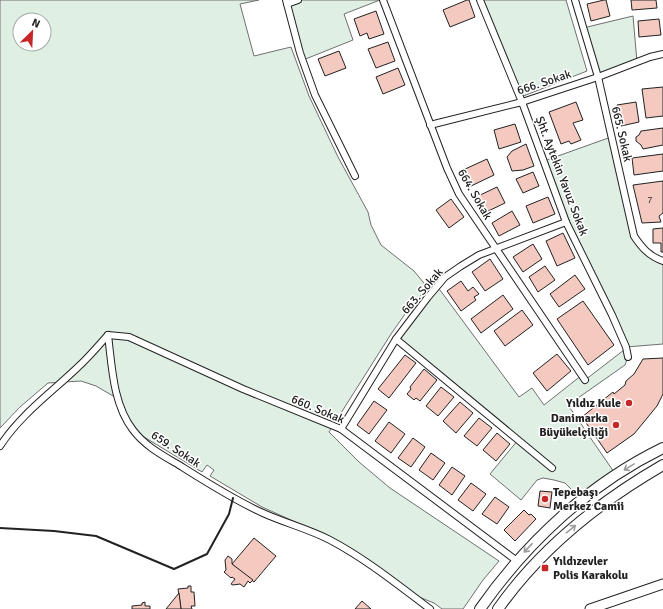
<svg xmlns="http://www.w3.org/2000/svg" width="663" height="609" font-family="Signika,sans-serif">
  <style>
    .green { fill: #e0efe3; stroke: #6f6f6f; fill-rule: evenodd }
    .building { fill: #f3c9c0; stroke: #222 }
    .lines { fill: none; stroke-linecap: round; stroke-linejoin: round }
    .minor-casing { stroke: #222; stroke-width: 8 }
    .secondary-casing { stroke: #222; stroke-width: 11 }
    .primary-casing { stroke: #222; stroke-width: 12 }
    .minor { stroke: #fff; stroke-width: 6 }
    .secondary { stroke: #fff; stroke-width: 9 }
    .primary { stroke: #fff; stroke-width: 10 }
    .wall { stroke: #222; stroke-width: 2 }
    .oneway { stroke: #9c9c9c }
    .poi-dot { fill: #c62828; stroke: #fff; stroke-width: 1.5 }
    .labels { text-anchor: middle; stroke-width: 3; stroke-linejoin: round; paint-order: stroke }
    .number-label { font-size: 10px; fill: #564c4a }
    .street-label { font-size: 12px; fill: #222; stroke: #fff }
    .poi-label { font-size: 12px; font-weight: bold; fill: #222; stroke: #fff; text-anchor: end }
  </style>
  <rect width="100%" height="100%" fill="#fff"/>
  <g class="green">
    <path d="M 0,0 L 259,0 L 240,4 L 254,56 L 291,47 L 309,96 L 338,157 L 368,212 L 371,225 L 381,245 L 414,271 L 428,288 L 410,307 L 391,334 L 329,432 L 359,462 L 390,488 L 499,561 L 483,580 L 463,609 L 442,609 L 434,603 L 419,597 L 331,538 L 262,507 L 210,476 L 214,470 L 207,465 L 202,472 L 139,434 L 134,430 L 120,400 L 96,386 L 81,381 L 48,383 L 20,407 L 0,428 ZM 20,20 L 44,20 L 44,44 L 20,44 Z"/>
    <polygon points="298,0 380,0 344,14 353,40 303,60 287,4"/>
    <polygon points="480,0 566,0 587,71 521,97"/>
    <polygon points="633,16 637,62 598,77 583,28"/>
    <polygon points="611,137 634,236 640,244 663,261 663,344 626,347 628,357 625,365 568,405 616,475 582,500 565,483 554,480 543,478 537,480 521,500 490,474 518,440 396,339 437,286 519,397 532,388 544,405 582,375 585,380 624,350 600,291 566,222 544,161"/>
  </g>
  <g class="building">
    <polygon points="467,0 469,0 475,17 450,27 443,10"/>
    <polygon points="604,0 606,0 610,16 591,21 587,4"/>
    <polygon points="631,0 656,0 657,8 632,10"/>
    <polygon points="376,11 384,34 369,39 367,33 360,36 354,19"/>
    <polygon points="659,19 661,35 639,37 638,21"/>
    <polygon points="388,42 395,61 376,68 368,49"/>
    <polygon points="339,51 346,68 325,76 318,59"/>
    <polygon points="398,68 405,85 383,94 376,77"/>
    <polygon points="663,87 663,116 646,118 642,89"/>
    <polygon points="576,102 583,120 573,123 581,140 571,144 569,141 561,144 549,112"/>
    <polygon points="636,102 639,122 621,126 617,105"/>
    <polygon points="515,124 521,142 499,149 494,130"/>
    <polygon points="663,128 663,145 643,149 641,145 636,141 636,137 639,135 641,131"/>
    <polygon points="526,144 534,166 523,170 512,171 507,157 512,151"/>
    <polygon points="663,154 663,171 634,175 632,158"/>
    <polygon points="487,159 494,175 471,186 463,170"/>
    <polygon points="533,172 539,186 523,193 516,179"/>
    <polygon points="663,181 663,213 659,216 661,222 642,223 633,185"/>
    <polygon points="497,187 505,203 482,214 474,198"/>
    <polygon points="548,197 555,214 533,223 526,206"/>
    <polygon points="451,199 464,217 449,228 436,210"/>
    <polygon points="512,211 520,225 499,236 492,223"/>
    <polygon points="663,228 663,252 661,252 661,243 653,243 653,229"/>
    <polygon points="563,233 575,258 557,266 546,241"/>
    <polygon points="533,244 542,259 523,272 513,257"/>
    <polygon points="490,259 503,279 485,291 472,272"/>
    <polygon points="545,266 555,280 538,292 529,277"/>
    <polygon points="575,275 585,289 559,307 550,294"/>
    <polygon points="461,281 468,291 473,287 479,294 474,297 476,300 461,311 447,291"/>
    <polygon points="503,295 513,309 481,333 471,319"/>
    <polygon points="583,301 614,345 588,365 557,319"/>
    <polygon points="522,310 533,325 505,346 494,331"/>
    <polygon points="557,354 571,371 547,391 533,373"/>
    <polygon points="405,355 416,363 389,398 378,389"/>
    <polygon points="663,358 663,394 657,406 634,434 607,453 582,417 613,392 614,394 625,385 626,381 634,374 643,359"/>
    <polygon points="424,369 437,380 420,401 416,398 414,400 407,394 411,389 410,387"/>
    <polygon points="441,387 454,397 438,416 426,406"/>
    <polygon points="374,401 387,410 369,434 357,425"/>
    <polygon points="460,402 473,413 456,433 443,421"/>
    <polygon points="479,418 492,428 477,446 464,436"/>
    <polygon points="389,422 405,434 391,453 375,441"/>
    <polygon points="497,433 510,444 496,461 483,450"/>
    <polygon points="413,438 425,447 411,467 398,458"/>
    <polygon points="431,453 445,463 433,480 419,470"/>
    <polygon points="452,467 465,476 452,495 439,485"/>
    <polygon points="471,483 486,494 473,511 458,500"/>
    <polygon points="540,491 552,492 550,508 538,506"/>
    <polygon points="495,497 509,507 497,524 482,514"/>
    <polygon points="524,510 529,515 531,514 536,519 515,541 504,530"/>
    <polygon points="254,538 276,556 254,582 232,564"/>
    <polygon points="228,556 232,559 232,564 253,580 250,583 248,581 244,587 240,584 233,585 231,584 235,579 232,577 231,578 224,572 226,570 225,560"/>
    <polygon points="188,586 191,586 191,592 194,592 195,606 191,606 192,609 181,609 178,589 188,588"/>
    <polygon points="179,593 181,609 166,609"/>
    <polygon points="362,601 371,609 355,609"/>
    <polygon points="145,602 145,606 150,606 150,609 132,609 132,606 142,605 142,603"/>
  </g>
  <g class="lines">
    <defs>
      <g id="minor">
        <polyline points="286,0 300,53 315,95 355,176"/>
        <polyline points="383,0 447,168 459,194 585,380"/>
        <polyline points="480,0 522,102 566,222 612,315 626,347 628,357"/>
        <path d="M 575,0 L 598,77 L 634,236 C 642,248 649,256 663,261"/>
        <polyline points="287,4 298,0"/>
        <polyline points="430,125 522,102 598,77 650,57 663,54"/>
        <polyline points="108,335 129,337 243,389 341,429 517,561"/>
        <path d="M 108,335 C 112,367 113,404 133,430 C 145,446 162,455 179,465 C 206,482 234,500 263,513 C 285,523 309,529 330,540 C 366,559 398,585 430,609"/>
        <polyline points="396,339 552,468"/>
        <polyline points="341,429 396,339 428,297 445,277 461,266 479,255 566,222"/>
        <path d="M 0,446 C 21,414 51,393 78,367 C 89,357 98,346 108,335"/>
      </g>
      <polyline id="secondary" points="590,609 663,584"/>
      <g id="primary">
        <path d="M 480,609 C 527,542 589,484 663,448"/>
        <path d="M 498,609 C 541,548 599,502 663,465"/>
      </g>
    </defs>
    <use href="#minor" class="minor-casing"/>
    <use href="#secondary" class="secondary-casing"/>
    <use href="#primary" class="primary-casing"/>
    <use href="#minor" class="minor"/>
    <use href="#secondary" class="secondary"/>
    <use href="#primary" class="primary"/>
    <polyline class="wall" points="0,528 54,531 96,536 174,569 207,554 229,514 233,498"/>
  </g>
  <defs><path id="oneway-shaft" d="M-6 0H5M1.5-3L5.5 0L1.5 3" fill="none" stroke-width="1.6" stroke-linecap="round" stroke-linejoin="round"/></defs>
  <g class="oneway">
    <use href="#oneway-shaft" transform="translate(629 467) rotate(149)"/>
    <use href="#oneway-shaft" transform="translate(571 529) rotate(-39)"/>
    <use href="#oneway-shaft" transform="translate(528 548) rotate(133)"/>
  </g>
  <g class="poi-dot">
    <circle cx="629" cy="403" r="4"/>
    <circle cx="616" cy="425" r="4"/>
    <circle cx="545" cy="499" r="4"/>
    <rect x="541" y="564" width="8" height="8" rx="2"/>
  </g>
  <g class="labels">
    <g class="number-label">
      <text x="650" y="203">7</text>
    </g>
    <g class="street-label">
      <text transform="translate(544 82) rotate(-18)" y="4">666. Sokak</text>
      <text transform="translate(622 134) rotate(77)" y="4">665. Sokak</text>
      <text transform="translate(562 176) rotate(69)" y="4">Şht. Aytekin Yavuz Sokak</text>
      <text transform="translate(475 194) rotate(60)" y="4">664. Sokak</text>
      <text transform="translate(422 291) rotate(-49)" y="4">663. Sokak</text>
      <text transform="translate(318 409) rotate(23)" y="4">660. Sokak</text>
      <text transform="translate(176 449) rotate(33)" y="4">659. Sokak</text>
    </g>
    <g class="poi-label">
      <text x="621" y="407">Yıldız Kule</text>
      <text x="608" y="422">Danimarka<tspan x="608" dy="14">Büyükelçiliği</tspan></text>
      <text x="553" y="496" text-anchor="start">Tepebaşı<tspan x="553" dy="14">Merkez Camii</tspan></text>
      <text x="553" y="565" text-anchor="start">Yıldızevler<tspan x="553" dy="14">Polis Karakolu</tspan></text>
    </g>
  </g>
  <g transform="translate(32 32) rotate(24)"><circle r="19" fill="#ffffff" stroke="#a7a7a7"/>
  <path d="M0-3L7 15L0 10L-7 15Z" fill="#c62828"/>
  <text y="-6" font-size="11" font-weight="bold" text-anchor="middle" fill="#222222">N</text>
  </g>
</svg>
